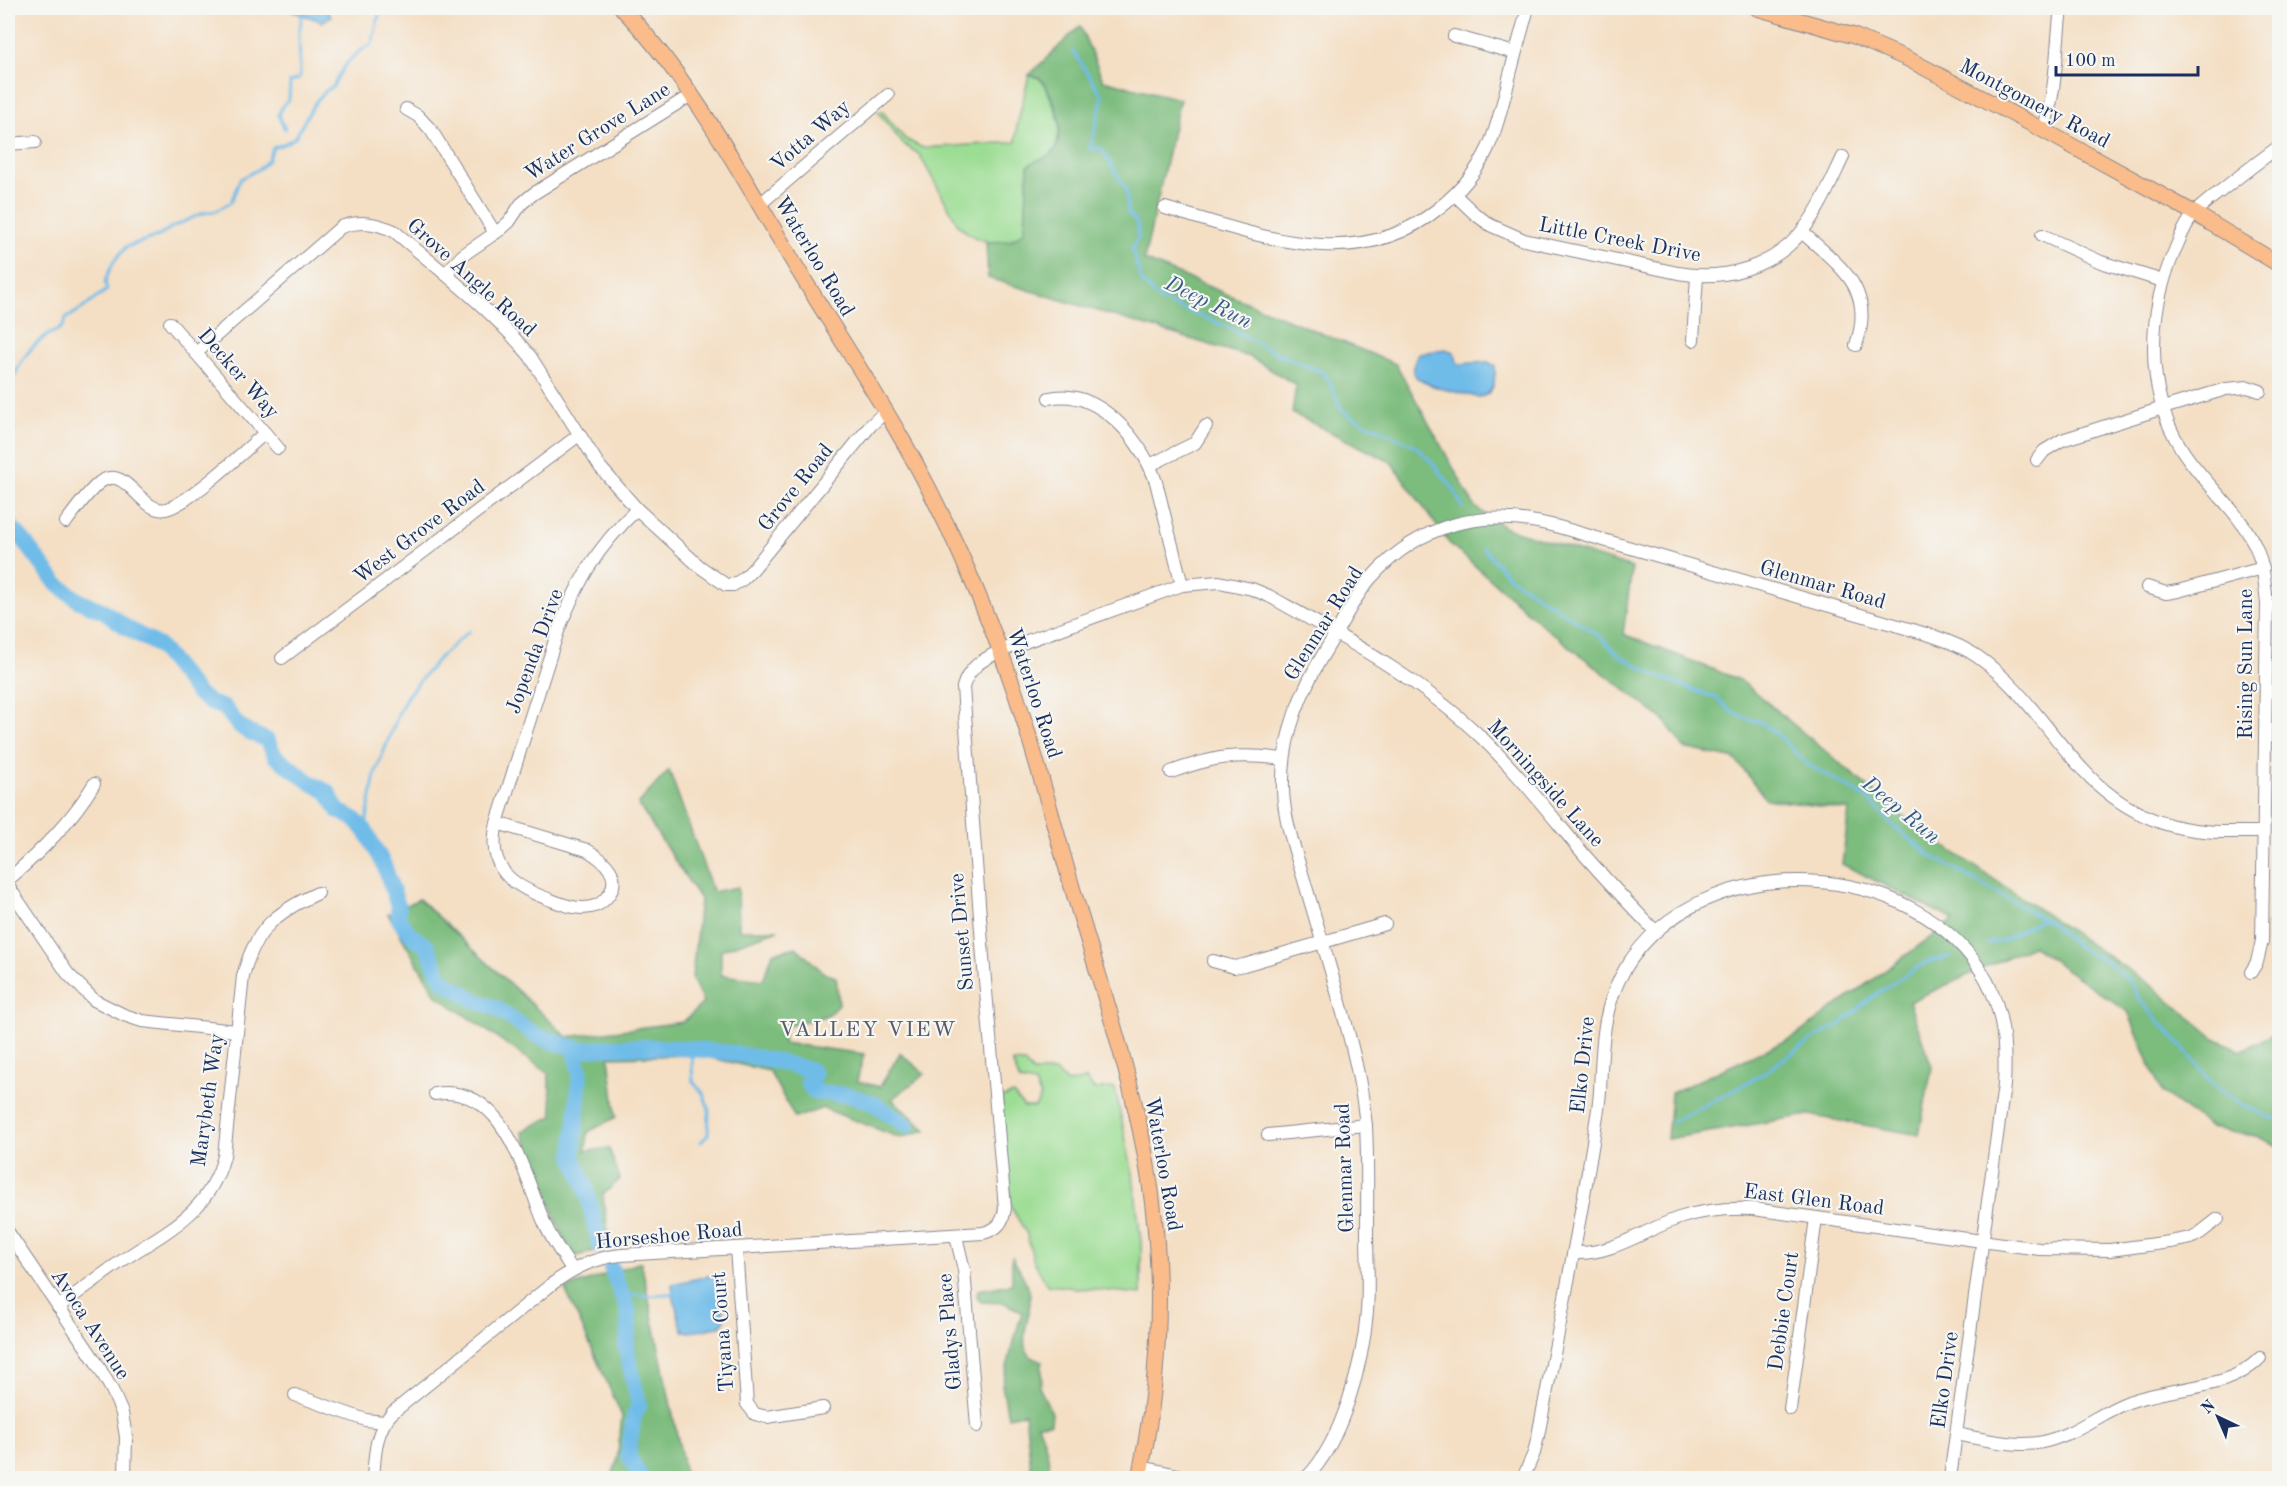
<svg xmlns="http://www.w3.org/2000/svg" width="2287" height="1486" font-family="'Old Standard TT',serif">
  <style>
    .green { fill: #9bdd93; stroke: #5b8678; stroke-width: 1.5 }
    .forest { fill: #7cbc7d; stroke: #4c766e; stroke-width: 1.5 }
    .water { fill: #70bce9; stroke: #4676a4; stroke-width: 1.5 }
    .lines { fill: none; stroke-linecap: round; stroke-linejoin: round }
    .stream { stroke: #70bce9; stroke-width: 3 }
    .river { stroke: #70bce9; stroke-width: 16 }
    .minor-casing { stroke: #888791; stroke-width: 14 }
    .major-casing { stroke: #888791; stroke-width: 17 }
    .minor { stroke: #fff; stroke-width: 12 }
    .major { stroke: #f9bc8a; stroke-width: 15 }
    .labels { text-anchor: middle; stroke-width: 4.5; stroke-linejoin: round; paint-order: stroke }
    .street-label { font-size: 21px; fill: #1b2f5e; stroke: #f6f6f2 }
    .water-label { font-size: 22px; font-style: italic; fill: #355988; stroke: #f6f6f2 }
    .neighbourhood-label { font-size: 22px; letter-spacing: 1.5px; fill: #5a5a68; stroke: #f6f6f2 }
  </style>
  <rect width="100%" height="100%" fill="#f6f6f2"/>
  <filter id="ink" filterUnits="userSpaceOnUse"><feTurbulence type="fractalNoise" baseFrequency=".0167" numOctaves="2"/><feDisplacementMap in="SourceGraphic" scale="12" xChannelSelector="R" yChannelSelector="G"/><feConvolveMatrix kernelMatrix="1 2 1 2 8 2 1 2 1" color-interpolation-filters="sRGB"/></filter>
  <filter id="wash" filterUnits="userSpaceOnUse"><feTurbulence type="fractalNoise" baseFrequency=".008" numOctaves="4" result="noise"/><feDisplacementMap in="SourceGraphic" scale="24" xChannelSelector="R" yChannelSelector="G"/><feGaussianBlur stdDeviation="1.35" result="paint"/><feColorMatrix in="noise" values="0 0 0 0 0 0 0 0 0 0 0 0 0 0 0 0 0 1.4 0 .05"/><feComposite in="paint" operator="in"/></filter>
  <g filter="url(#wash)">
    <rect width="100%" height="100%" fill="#f4dfc4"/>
    <g class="green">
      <path d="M 1029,75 L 1039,78 L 1045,85 L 1057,113 L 1060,126 L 1056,149 L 1048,156 L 1028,166 L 1025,231 C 1004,249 978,244 959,226 L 919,154 L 903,144 L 878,112 L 882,111 L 905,139 L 923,148 L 1016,142 L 1017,126 Z"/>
      <polygon points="1012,1062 1024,1063 1033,1072 1056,1072 1067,1083 1086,1079 1094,1089 1115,1088 1133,1174 1141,1242 1141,1294 1047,1285 1033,1259 1027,1234 1011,1207 1001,1098 1013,1094 1024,1107 1035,1107 1041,1097 1035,1084 1020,1081"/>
    </g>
    <g class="forest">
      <path d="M 1080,26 L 1103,80 L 1180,99 L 1144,260 L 1396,364 L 1475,507 L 1506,528 L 1632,568 L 1623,634 L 1740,680 L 1915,826 L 2151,985 L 2213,1037 L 2241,1051 L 2274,1033 L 2279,1032 L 2279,1146 L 2260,1138 L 2212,1128 L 2162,1093 L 2128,1012 L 2032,946 L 1909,1002 L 1932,1067 L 1919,1135 L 1808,1115 L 1667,1139 L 1671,1093 L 1794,1037 L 1954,920 L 1842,864 L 1849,810 L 1766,799 L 1735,759 L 1684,748 L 1665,721 L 1547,629 L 1449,543 L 1391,462 L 1292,413 L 1296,385 L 1250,357 L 988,278 L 986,242 L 1010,241 L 1025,231 L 1028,166 C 1036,157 1050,160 1056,149 C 1058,145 1060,130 1060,125 C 1060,116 1047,83 1039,78 C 1036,76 1033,76 1029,75 Z"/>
      <polygon points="669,770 713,892 738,887 739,930 778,930 721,950 721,975 763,980 773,953 796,947 824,973 836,977 839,1004 828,1015 784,1027 783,1043 864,1054 857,1081 880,1087 900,1053 925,1074 892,1099 926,1130 900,1138 823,1108 795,1118 769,1071 698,1055 609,1057 616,1117 588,1132 586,1151 609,1148 620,1179 603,1195 610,1246 571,1258 522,1131 553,1116 548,1073 436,995 388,914 419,899 567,1037 683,1022 703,1003 692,978 700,899 638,804"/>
      <path d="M 1012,1256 C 1017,1267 1025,1278 1029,1290 C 1036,1315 1007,1351 1042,1362 L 1042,1380 L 1039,1387 L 1052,1413 L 1051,1423 L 1038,1424 C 1046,1442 1050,1459 1050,1478 L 1032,1478 L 1025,1413 L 1008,1417 L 1002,1385 L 1022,1312 L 1005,1303 L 981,1302 L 977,1297 L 978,1290 L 1012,1284 Z"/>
      <polygon points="641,1262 686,1478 611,1478 617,1462 622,1416 565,1289"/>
    </g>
    <g class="water">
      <path d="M 289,8 L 326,8 L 331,16 L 322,22 C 311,16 298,16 289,8 Z"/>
      <path d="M 1445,349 L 1454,352 L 1458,364 L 1488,362 L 1495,366 C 1495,380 1495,396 1478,397 C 1465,394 1416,386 1413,372 C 1412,366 1415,360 1418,354 Z"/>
      <path d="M 713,1275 L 718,1275 C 727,1285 722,1287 722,1299 C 721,1305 724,1313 725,1320 L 719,1327 C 707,1328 694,1334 683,1331 C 678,1316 673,1299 672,1284 Z"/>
    </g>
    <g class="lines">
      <g class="stream">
        <path d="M 1073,51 C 1084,67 1091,80 1103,96 L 1090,149 L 1101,148 L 1126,189 L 1128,213 C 1133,218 1140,224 1137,232 L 1139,236 L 1132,249 L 1142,282 L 1160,300 L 1228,327 L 1274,352 L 1324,373 L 1330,382 L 1340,408 L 1352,417 L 1414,445 L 1428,458 L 1453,488 L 1463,508"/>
        <polyline points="285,129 278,115 284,104 289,100 290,82 298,79 300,75 299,33 302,15"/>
        <path d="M 8,434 L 14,430 C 13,423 10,414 9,406 C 9,372 30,340 62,328 L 66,318 C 81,311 93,300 107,290 L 105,281 L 113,263 L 126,247 L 161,235 L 170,228 L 203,213 L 216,211 L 231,202 L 240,179 L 259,169 L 268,160 L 273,148 C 280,145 291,142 295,137 C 306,121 314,95 333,87 C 341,67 353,53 372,44 L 379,15"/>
        <polyline points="1483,548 1509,577 1598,635 1620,656 1657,676 1718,699 1729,710 1744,718 1761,722 1776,733 1807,764 1859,793 1874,805 1889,822 1930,855 2050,923 2079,948 2109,963 2131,983 2140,1000 2197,1064 2210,1082 2238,1103 2271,1118 2280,1119"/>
        <polyline points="365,830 375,774 400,710 407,696 438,659 469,631"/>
        <polyline points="1987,944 2004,940 2042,919"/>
        <polyline points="691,1049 693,1082 703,1093 709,1109 708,1135 701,1142"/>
        <polyline points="1672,1121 1731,1092 1765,1072 1814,1038 1839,1025 1876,994 1926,962 1949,957"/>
        <polyline points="623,1295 630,1294 652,1296 673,1293"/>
      </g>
      <g class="river">
        <polyline points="8,524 21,537 56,583 79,601 104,611 127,628 159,646 197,693 210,703 225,708 237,724 248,732 267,740 275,756 311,783 328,792 338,811 353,818 365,830 384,865 398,906 399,920 412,936 427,946 439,974 445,982 476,1001 496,1008 537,1036 575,1048 580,1072 573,1157 585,1184 600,1246"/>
        <path d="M 577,1050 C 651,1042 740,1049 812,1071 L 814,1074 L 808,1083 L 815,1092 L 848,1095 L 875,1104 L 907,1126"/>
        <polyline points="611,1268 628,1310 629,1325 626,1348 639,1404 634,1416 628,1454 641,1478"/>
      </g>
    </g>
  </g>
  <g filter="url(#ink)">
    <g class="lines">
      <defs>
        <g id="minor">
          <polyline points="1454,36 1515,53"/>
          <polyline points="406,109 418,116 431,130 495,233"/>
          <path d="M 2043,130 C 2057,92 2056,47 2061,8"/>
          <polyline points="8,144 35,142"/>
          <path d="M 1455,195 L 1475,214 L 1490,225 L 1524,240 L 1678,273 C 1723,281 1774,268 1803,230 C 1820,209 1831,182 1843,157"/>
          <polyline points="759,205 888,95"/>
          <path d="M 1165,208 C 1256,234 1356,277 1439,208 C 1459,192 1477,172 1488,148 C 1497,129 1501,108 1507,87 C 1513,60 1521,34 1528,8"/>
          <path d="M 1802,232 C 1840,267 1876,288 1856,345"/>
          <polyline points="2042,235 2101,262 2163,281"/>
          <polyline points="445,274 463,255 501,229 509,222 521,204 533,194 691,95"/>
          <polyline points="170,323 278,448"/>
          <polyline points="1693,340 1697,276"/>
          <path d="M 196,353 L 341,227 C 360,220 376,223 394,231 C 441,271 491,309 530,356 L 600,467 L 637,509 L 699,566 L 726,585 L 733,585 L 743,579 L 753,569 L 871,425 L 886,411"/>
          <path d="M 1049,398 C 1098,387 1142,440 1156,482 L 1182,585"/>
          <polyline points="2037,460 2044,451 2062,440 2163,408 2226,389 2248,387 2260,391"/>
          <polyline points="1150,465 1195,443 1206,426"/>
          <path d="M 66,522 C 76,509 87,493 99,483 C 126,461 141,515 166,509 C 189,504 245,450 265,433"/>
          <polyline points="2147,587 2166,593 2178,591 2263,568"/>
          <polyline points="282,658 579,435"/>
          <path d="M 1171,772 C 1215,756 1237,753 1283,759"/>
          <path d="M 497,823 L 587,850 C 604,860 624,877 607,897 C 603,902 597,906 591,907 C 577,910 564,905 551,900 C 511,886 486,868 497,823 L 558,631 C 580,577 596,549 637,509"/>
          <path d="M 8,880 C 41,851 71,822 94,784"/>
          <polyline points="8,886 68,974 94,1000 124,1015 142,1021 236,1031"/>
          <polyline points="1213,961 1234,967 1244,965 1385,924"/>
          <path d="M 2251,972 L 2257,962 L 2262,941 L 2267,604 C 2265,585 2264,568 2257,550 C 2241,511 2203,484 2181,448 C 2144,389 2148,311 2175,250 C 2180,238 2185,224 2194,214 C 2201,205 2213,197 2222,190 C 2241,175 2260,160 2280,146"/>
          <path d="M 435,1094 C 505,1083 523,1173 544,1222 C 551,1239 562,1254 572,1269"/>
          <polyline points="1268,1135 1366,1125"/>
          <polyline points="8,1232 96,1362 112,1390 122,1413 126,1437 125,1478"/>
          <polyline points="956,1236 964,1270 977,1426"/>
          <polyline points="736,1248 747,1404 755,1414 767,1417 823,1408"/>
          <path d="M 1574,1253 C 1612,1255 1644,1230 1679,1218 C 1703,1210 1728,1208 1753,1209 L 2039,1249 L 2110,1250 L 2170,1242 L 2191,1238 L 2200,1233 L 2218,1219"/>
          <path d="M 58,1307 C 82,1290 105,1272 129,1256 C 172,1228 210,1210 224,1156 L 243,976 C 255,929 276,912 318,893"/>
          <polyline points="295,1395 366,1420 383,1422"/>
          <polyline points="1790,1409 1816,1218"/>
          <path d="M 1956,1434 C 1983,1439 2016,1448 2043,1442 C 2074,1435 2098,1414 2126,1403 C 2168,1386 2228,1392 2260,1358"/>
          <polyline points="1141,1467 1192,1478"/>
          <path d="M 373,1478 C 375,1454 375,1431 392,1413 L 552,1284 C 574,1268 594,1258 621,1255 L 983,1233 C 998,1229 1003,1223 1005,1208 L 983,957 L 963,687 C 969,667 982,660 1000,651 L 1182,585 L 1219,582 L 1252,589 L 1269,596 C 1344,638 1420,678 1483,739 C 1517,772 1546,809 1576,845 C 1601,875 1629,904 1656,932"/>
          <path d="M 1306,1478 C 1342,1443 1363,1362 1367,1312 C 1369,1286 1367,1258 1367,1231 C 1367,1196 1368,1161 1366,1127 C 1363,1092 1355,1057 1346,1024 C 1333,976 1318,928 1304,880 C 1295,850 1284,820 1283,790 C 1281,735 1302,688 1330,643 C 1343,622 1354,598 1370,579 C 1421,521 1487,507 1559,527 L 1933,636 C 1948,641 1964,647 1978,657 C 2050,707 2072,793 2163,823 C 2196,834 2230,832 2263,832"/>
          <path d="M 1523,1478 L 1534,1453 L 1538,1436 C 1557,1338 1577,1240 1593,1142 C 1595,1125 1599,1108 1600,1091 C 1602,1048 1602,1007 1625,969 C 1700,844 1919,856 1987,981 C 2004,1014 2006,1049 2004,1085 L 1950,1478"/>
        </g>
        <g id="major">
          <path d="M 622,8 C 691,80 741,174 792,260 C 842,343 897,422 939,509 C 969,569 994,631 1016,695 C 1036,756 1052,818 1070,880 C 1100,984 1141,1099 1153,1207 C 1164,1296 1158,1391 1139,1478"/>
          <polyline points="1757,8 1854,36 1908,59 2043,130 2194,213 2280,265"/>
        </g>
      </defs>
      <use href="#minor" class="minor-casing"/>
      <use href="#major" class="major-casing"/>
      <use href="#minor" class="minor"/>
      <use href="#major" class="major"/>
    </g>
  </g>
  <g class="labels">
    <g class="street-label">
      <text transform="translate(2035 103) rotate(28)" y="7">Montgomery Road</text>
      <text transform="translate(597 131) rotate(-32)" y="7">Water Grove Lane</text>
      <text transform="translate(810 135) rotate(-41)" y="7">Votta Way</text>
      <text transform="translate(1620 239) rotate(11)" y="7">Little Creek Drive</text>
      <text transform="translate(815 256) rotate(59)" y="7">Waterloo Road</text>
      <text transform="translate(472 277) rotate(42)" y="7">Grove Angle Road</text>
      <text transform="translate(239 373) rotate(49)" y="7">Decker Way</text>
      <text transform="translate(795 487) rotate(-51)" y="7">Grove Road</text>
      <text transform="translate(419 531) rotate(-37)" y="7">West Grove Road</text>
      <text transform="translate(1823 584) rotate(16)" y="7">Glenmar Road</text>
      <text transform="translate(1323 623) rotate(-58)" y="7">Glenmar Road</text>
      <text transform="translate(534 651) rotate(-70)" y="7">Jopenda Drive</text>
      <text transform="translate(2245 664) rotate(-90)" y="7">Rising Sun Lane</text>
      <text transform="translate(1035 693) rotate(72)" y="7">Waterloo Road</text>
      <text transform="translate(1546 783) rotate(48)" y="7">Morningside Lane</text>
      <text transform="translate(961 932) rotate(-95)" y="7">Sunset Drive</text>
      <text transform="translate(1582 1065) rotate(-84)" y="7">Elko Drive</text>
      <text transform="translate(207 1100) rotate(-82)" y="7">Marybeth Way</text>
      <text transform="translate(1164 1164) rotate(80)" y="7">Waterloo Road</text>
      <text transform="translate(1344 1168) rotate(-92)" y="7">Glenmar Road</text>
      <text transform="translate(1814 1199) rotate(7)" y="7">East Glen Road</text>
      <text transform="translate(669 1235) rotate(-5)" y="7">Horseshoe Road</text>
      <text transform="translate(1783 1311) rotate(-82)" y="7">Debbie Court</text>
      <text transform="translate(91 1324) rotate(57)" y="7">Avoca Avenue</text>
      <text transform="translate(722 1332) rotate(-94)" y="7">Tiyana Court</text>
      <text transform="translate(949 1332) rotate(-95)" y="7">Gladys Place</text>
      <text transform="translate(1944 1380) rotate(-82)" y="7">Elko Drive</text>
    </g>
    <g class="water-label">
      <text transform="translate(1209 301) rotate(26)" y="8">Deep Run</text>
      <text transform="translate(1902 809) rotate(39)" y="8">Deep Run</text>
    </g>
    <g class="neighbourhood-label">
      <text x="868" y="1036">VALLEY VIEW</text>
    </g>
  </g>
  <rect width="2287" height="1486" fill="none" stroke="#f6f6f2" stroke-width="30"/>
  <g transform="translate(2218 1417) rotate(316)" stroke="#f6f6f2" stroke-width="4.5" paint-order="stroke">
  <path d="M0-4.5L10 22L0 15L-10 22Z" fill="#1b2f5e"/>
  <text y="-9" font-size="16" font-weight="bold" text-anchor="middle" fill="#1b2f5e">N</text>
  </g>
  <path d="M2056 66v9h142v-9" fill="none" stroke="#1b2f5e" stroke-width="3"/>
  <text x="2065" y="66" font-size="18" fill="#1b2f5e" stroke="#f6f6f2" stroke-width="4.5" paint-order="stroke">100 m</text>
</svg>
